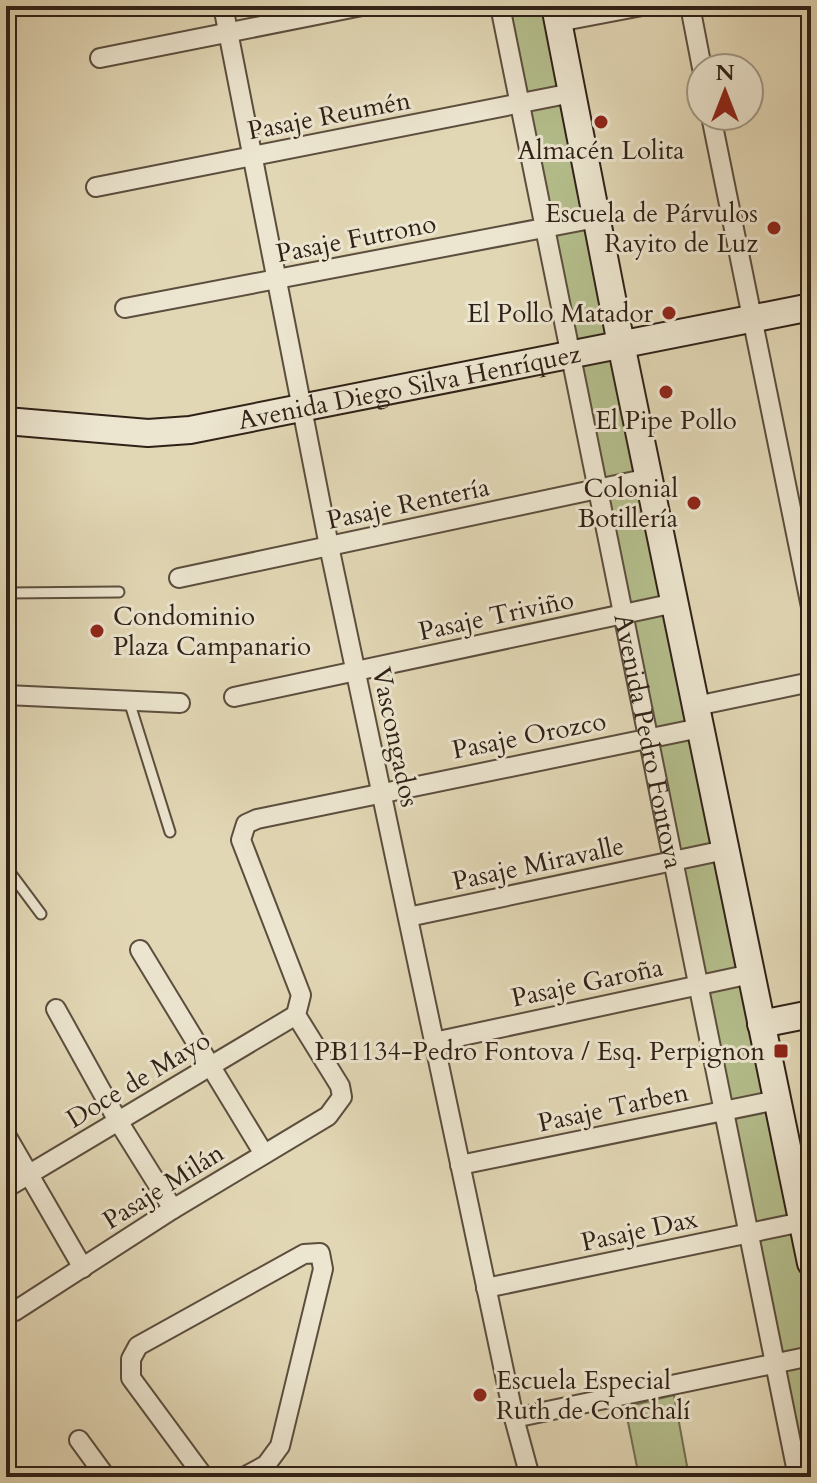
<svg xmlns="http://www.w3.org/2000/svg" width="817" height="1483" font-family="Cardo,serif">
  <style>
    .green { fill: #b4be8c; stroke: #727052; stroke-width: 2 }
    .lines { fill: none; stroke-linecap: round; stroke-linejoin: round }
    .service-casing { stroke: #5c4e3e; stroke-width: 13 }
    .minor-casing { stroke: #5c4e3e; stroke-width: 22 }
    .secondary-casing { stroke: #302117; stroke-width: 30 }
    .service { stroke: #ece5cf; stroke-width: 9 }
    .minor { stroke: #ece5cf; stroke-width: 18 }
    .secondary { stroke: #ece5cf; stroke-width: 26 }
    .poi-dot { fill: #8f2418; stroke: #ece5cf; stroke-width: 3 }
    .labels { text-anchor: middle; stroke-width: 6; stroke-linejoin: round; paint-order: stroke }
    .street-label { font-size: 26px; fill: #302117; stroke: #ece5cf }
    .poi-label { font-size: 26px; fill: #302117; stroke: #ece5cf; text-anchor: end }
  </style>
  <rect width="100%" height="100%" fill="#e2d7b5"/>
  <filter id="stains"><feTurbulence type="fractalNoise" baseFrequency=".0025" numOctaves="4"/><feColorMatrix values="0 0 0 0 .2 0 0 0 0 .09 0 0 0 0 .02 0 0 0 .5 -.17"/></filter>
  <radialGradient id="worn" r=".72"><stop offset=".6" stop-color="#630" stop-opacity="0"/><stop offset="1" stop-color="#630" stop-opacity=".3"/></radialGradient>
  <g class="green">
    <polygon points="503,6 546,6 811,1306 811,1477 801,1477"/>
    <polygon points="674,1395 689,1477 639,1477 625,1407"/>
  </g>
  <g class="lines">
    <defs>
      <g id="service">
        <polyline points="6,593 119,592"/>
        <polyline points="129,701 170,832"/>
        <polyline points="6,867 41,914"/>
      </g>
      <g id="minor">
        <polyline points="223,6 329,546 514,1418 530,1477"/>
        <path id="s1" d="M 500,6 L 798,1477"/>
        <polyline points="690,6 702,68"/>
        <polyline points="558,22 642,6"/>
        <polyline points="100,58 362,6"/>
        <polyline points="711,116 811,607"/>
        <polyline points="96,187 572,93"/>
        <polyline points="125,308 596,218"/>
        <polyline points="179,578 649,478"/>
        <polyline points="6,695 180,703"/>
        <polyline points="234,697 675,603"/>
        <polyline points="696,706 811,682"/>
        <polyline points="408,917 725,850"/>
        <polyline points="140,950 264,1154"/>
        <polyline points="56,1009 118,1121 173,1209"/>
        <polyline points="434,1042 751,974"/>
        <polyline points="6,1135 83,1268"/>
        <polyline points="460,1165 777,1100"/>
        <polyline points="6,1188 296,1015"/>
        <polyline points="486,1288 802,1222"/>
        <polyline points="6,1312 15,1311 173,1209 328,1116 342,1097 340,1086 296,1015 301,995 241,840 246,824 257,819 700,728"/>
        <polyline points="514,1418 811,1356"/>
        <polyline points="79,1440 106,1477"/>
        <polyline points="204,1477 131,1378 131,1359 138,1346 304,1254 320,1253 323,1269 280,1446 266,1465 244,1477"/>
      </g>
      <g id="secondary">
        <polyline points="555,6 621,344 811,1263"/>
        <path id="s2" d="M 6,421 L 148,433 L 190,430 L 811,307"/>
        <polyline points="761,1024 811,1014"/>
      </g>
    </defs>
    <use href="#service" class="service-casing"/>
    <use href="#minor" class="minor-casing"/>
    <use href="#secondary" class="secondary-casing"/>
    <use href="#service" class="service"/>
    <use href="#minor" class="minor"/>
    <use href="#secondary" class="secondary"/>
  </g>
  <g class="poi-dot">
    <circle cx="601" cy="122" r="8"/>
    <circle cx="774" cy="228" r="8"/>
    <circle cx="669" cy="313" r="8"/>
    <circle cx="666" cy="392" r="8"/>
    <circle cx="694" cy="503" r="8"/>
    <circle cx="97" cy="631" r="8"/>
    <rect x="773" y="1043" width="16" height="16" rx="4"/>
    <circle cx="480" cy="1395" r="8"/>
  </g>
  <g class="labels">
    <g class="street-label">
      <text transform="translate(329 115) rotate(-11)" y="9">Pasaje Reumén</text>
      <text transform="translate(356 238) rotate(-11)" y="9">Pasaje Futrono</text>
      <text dy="9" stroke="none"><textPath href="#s2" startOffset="408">Avenida Diego Silva Henríquez</textPath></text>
      <text transform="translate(408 503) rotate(-12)" y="9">Pasaje Rentería</text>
      <text transform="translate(496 615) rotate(-12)" y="9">Pasaje Triviño</text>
      <text transform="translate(529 735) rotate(-11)" y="9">Pasaje Orozco</text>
      <text transform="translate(396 737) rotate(78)" y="9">Vascongados</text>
      <text dy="9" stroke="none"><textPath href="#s1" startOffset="750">Avenida Pedro Fontova</textPath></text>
      <text transform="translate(538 863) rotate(-12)" y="9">Pasaje Miravalle</text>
      <text transform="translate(587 982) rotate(-12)" y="9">Pasaje Garoña</text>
      <text transform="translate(138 1079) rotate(-31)" y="9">Doce de Mayo</text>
      <text transform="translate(613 1107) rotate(-12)" y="9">Pasaje Tarben</text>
      <text transform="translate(163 1186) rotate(-32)" y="9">Pasaje Milán</text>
      <text transform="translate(639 1230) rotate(-12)" y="9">Pasaje Dax</text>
    </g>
    <g class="poi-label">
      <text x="601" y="159" text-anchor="middle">Almacén Lolita</text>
      <text x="758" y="222">Escuela de Párvulos<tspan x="758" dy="30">Rayito de Luz</tspan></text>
      <text x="653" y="322">El Pollo Matador</text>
      <text x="666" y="429" text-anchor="middle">El Pipe Pollo</text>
      <text x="678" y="497">Colonial<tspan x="678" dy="30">Botillería</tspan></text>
      <text x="113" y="625" text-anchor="start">Condominio<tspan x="113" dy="30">Plaza Campanario</tspan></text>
      <text x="765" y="1060">PB1134-Pedro Fontova / Esq. Perpignon</text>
      <text x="496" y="1389" text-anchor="start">Escuela Especial<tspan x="496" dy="30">Ruth de Conchalí</tspan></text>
    </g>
  </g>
  <rect width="817" height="1483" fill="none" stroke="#e2d7b5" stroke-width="32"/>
  <rect x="8" y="8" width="801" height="1467" fill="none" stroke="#302117" stroke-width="4"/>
  <rect x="16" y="16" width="785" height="1451" fill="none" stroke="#302117" stroke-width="2"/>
  <g transform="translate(725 92)"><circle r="38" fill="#ece5cf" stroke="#a19785" stroke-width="2"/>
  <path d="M0-6L14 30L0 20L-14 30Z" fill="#8f2418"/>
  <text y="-12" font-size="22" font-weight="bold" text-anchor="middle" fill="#302117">N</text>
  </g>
  <rect width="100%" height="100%" filter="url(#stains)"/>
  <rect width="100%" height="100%" fill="url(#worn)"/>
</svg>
